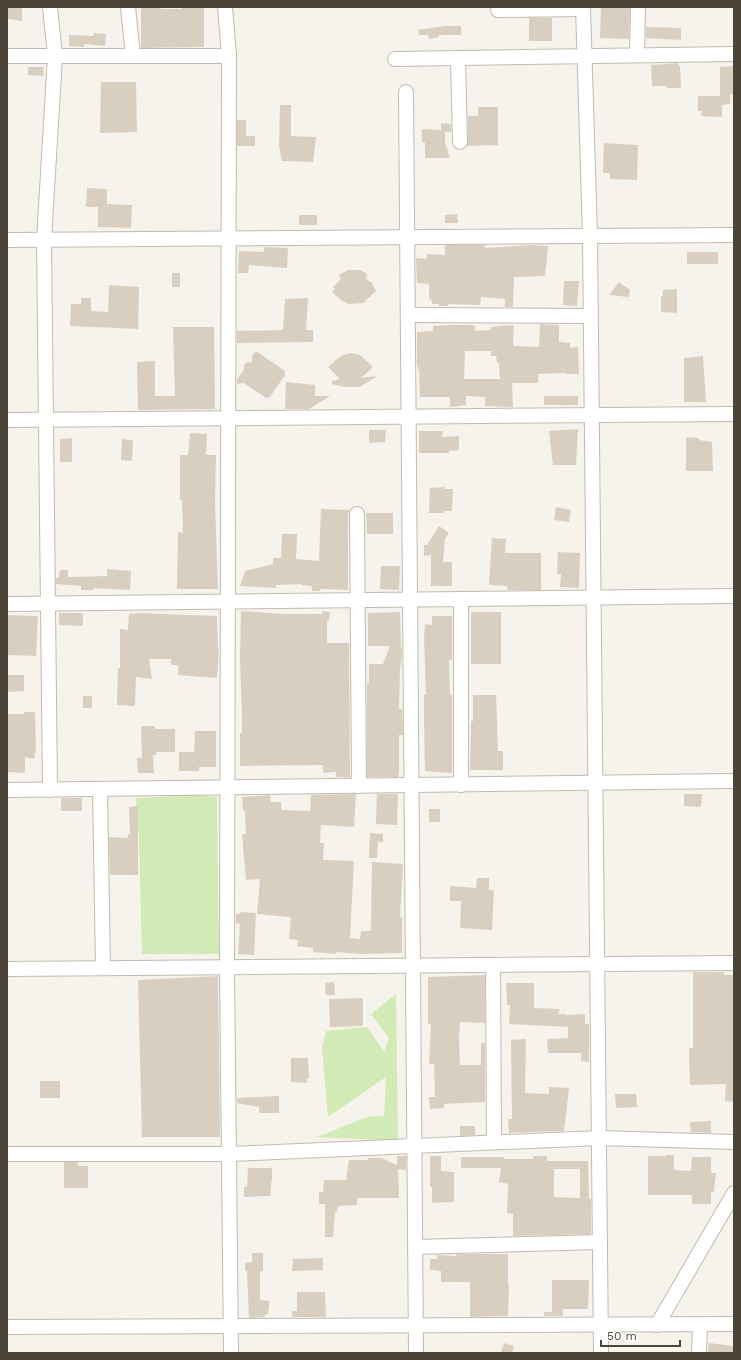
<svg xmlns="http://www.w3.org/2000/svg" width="741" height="1360" font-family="'Work Sans',sans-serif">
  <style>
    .green { fill: #d2eab5 }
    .building { fill: #d8cfc1; fill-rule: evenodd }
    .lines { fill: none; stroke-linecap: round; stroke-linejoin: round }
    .minor-casing { stroke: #c2bbae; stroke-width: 16 }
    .minor { stroke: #fff; stroke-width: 14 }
  </style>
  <rect width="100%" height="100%" fill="#f6f3ec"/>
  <g class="green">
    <polygon points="194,795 217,797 219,954 142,954 139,839 136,798"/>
    <polygon points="396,994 398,1141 317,1137 367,1117 384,1116 386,1077 328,1117 322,1048 326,1031 367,1027 384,1052 389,1038 371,1014"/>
  </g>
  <g class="building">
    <polygon points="7,7 22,8 22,21 7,19"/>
    <polygon points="141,7 161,7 161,9 182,9 182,7 204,7 204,47 141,48"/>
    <polygon points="601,7 630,7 629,39 600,38"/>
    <rect x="529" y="18" width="23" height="23"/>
    <polygon points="445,26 461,26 461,35 439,35 439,37 429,39 428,35 419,35 418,30"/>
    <polygon points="646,27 681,28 681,40 646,38"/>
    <polygon points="94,33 106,34 105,46 84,44 84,47 69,46 69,35 93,36"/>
    <polygon points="678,63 679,66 680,66 681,88 667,88 667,86 652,86 651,65"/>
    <polygon points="734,66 734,94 730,94 730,104 722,105 722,117 701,116 702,111 698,111 698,96 720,96 720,67"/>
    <polygon points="28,67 44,67 43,76 28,75"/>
    <polygon points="101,82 136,82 137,132 100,133"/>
    <polygon points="280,105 291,105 291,136 316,137 313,162 282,161 279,147"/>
    <polygon points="478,107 498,107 498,145 467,146 468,142 468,116 478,116"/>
    <polygon points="237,120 246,120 246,136 255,136 255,146 237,146"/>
    <polygon points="441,123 451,124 451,132 445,132 445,143 450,158 425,158 425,143 422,142 422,129 441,130"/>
    <polygon points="604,143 638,145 637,180 610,179 610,173 603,173"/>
    <polygon points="87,188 107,189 107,204 132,205 131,228 98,227 98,207 86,207"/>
    <polygon points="457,214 458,223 445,223 445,215"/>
    <rect x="299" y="215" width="18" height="10"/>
    <polygon points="445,245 485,245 485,248 532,245 548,246 545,276 514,277 513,307 505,307 505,299 481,297 480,305 448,304 448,306 439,306 439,304 432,304 431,299 429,299 429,284 417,283 416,258 427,259 427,254 445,255"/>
    <polygon points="264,247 288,248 287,268 249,265 248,273 238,273 239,251 264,252"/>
    <rect x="687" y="252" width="31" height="12"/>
    <polygon points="348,270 360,270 367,274 366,279 372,283 376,291 363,303 349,304 342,301 332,292 335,289 333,287 341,279 339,275"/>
    <rect x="172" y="273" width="8" height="14"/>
    <polygon points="564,281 579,281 577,306 563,305"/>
    <polygon points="619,282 630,290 629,297 609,295"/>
    <polygon points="109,285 139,287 138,329 70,326 71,304 81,304 81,298 91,298 91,311 108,312"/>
    <polygon points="677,289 677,313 661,312 661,296 663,296 663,290"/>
    <polygon points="308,298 306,330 313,330 313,342 237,343 237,331 283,330 285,299"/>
    <path d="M 540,324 L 559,325 L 559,342 L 570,343 L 570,348 L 578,347 L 579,374 L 566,374 L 566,373 L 538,374 L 538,383 L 512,383 L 513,407 L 485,406 L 485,397 L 466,396 L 466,405 L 450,407 L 450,397 L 420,397 L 419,371 L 417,364 L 417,332 L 433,331 L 433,326 L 450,325 L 473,325 L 473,326 L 475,326 L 475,331 L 491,330 L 491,327 L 514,325 L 513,346 L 539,347 ZM 465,351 L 491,351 L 491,356 L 496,356 L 497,363 L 499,363 L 500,379 L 464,379 Z"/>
    <polygon points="173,327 214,327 215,409 138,410 137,362 155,361 155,396 175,396"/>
    <polygon points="256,351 285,371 285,375 270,397 266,398 244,383 237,384 237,380 244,369 244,365 246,363 252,362 252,356"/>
    <polygon points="351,353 360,355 373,367 361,378 377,376 360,387 345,387 332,384 332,381 340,379 328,367 338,358 343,355"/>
    <polygon points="703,356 706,402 684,402 684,358"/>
    <polygon points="286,382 315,385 315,396 330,396 309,409 285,409"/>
    <rect x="544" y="396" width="34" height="9"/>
    <polygon points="578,429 576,465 553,465 549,431"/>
    <polygon points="369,430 386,430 385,442 369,443"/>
    <polygon points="419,431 443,431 442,437 459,436 459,450 449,451 449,453 419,453"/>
    <polygon points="190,433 207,434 206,455 216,455 215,501 218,589 177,589 178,532 183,533 182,500 180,500 180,455 188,455"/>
    <polygon points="686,437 699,438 699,440 712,442 713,471 686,471"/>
    <polygon points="72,438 72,462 60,462 60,439"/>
    <polygon points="122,439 133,440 132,461 121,460"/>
    <polygon points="445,487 445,489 453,489 452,511 444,511 444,513 429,513 430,488"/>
    <polygon points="556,507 571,510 569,522 554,520"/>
    <polygon points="321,509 350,510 348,514 348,590 320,589 320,591 312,591 312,586 301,585 301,584 276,585 276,588 240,586 245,571 273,564 273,558 281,558 282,534 297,534 296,559 319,561"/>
    <polygon points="366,513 393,513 393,534 367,534"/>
    <polygon points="439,526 449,533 445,539 443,562 452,562 452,586 431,586 431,555 424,556 424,545 427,545"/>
    <polygon points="492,538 506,539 505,553 541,553 541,590 508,590 507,586 489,585"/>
    <polygon points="558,552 580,553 579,588 560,587 561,574 557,574"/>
    <polygon points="381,566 400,566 399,590 380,589"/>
    <polygon points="107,569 131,571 130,590 93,588 94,590 81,590 81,586 56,584 56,578 59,578 60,570 68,570 68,577 107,576"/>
    <polygon points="241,611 285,614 322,614 322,611 330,612 329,621 327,621 327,643 349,643 350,777 336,777 336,772 323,773 323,765 240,766 240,733 242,733 242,714 240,656"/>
    <polygon points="400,612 401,648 402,649 402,656 400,669 399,709 402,709 403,735 399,735 399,772 398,777 367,777 367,683 369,683 369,664 383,664 390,646 368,646 368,613"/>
    <rect x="471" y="612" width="30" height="52"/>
    <polygon points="59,613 83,613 83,626 59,625"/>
    <polygon points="139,613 217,616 218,650 219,650 217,678 178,675 178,665 171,665 171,659 149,659 152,679 136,677 135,706 117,705 118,668 120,668 120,629 128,630 129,614"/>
    <polygon points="7,615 38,616 36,656 7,655"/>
    <polygon points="432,616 452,616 452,660 449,660 450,695 452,695 452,773 425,771 424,717 424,695 426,695 424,639 425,624 432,625"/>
    <polygon points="7,675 24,675 24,691 7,692"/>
    <polygon points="473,695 496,695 498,751 503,751 503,770 470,770 471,721 473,721"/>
    <rect x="83" y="696" width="9" height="12"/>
    <polygon points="24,712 35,712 36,748 34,759 25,757 25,773 7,772 7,714 24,714"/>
    <polygon points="141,726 155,726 155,729 175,729 175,752 156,752 156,755 153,755 154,773 138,773 137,758 142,758"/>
    <polygon points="195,731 216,731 216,767 199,767 199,771 179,771 179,752 194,752"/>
    <polygon points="356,794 354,827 321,825 320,843 324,843 323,860 354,861 350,938 360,939 361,931 371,931 372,862 403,864 400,917 402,917 402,953 361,954 336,952 336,954 313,952 313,948 297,946 298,940 289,939 291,917 257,914 260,879 246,880 242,834 246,834 245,811 243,811 242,797 270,795 271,802 281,802 281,810 310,811 311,795"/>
    <polygon points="366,794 398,794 397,825 376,824 377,794"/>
    <polygon points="684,794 702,794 701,807 684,806"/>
    <rect x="61" y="798" width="21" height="13"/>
    <polygon points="138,806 138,875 110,875 109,837 128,838 128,834 130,834 129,807"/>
    <rect x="429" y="809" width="11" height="13"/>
    <polygon points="370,833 383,834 383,842 378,842 377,858 369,858"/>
    <polygon points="477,878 489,878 489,890 494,890 492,930 460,928 461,901 450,901 450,886 476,888"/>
    <polygon points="240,912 256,913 254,955 238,954 240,924 236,923 236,914 240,914"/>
    <polygon points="693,972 724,972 724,975 734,975 734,1102 725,1101 726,1084 690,1085 689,1048 693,1048"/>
    <polygon points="485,975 485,1023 460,1022 459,1038 460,1065 481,1065 481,1043 485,1043 485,1102 444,1104 444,1108 430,1109 429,1097 435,1097 434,1064 429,1064 431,1024 428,1024 428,977"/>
    <polygon points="218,976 220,1137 142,1137 138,980"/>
    <polygon points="334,982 335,995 326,995 325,983"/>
    <polygon points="506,983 534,983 534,1008 560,1009 558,1014 566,1014 566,1015 585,1014 585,1024 589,1024 589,1062 581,1061 581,1053 548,1053 547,1039 568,1038 568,1027 509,1024 510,1005 507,1005"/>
    <polygon points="363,998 363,1026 330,1027 329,999"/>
    <polygon points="526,1039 525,1093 549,1094 549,1087 569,1088 564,1131 509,1133 508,1119 512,1119 511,1040"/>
    <polygon points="291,1058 308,1058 309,1079 307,1079 307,1083 291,1082"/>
    <rect x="40" y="1081" width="20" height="17"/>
    <polygon points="615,1094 636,1094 637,1107 616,1108"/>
    <polygon points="279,1096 279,1113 259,1113 259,1107 237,1103 237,1098"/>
    <polygon points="711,1121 711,1133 691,1132 690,1122"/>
    <polygon points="460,1126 475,1126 475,1135 460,1136"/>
    <polygon points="666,1155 674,1155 674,1170 691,1171 692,1157 711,1157 711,1173 716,1173 714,1192 711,1192 711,1204 692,1204 692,1195 648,1195 648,1156 666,1156"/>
    <polygon points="397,1156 406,1156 406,1170 398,1169 399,1198 357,1198 357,1205 338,1206 337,1212 335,1212 333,1237 325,1237 325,1204 319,1204 319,1192 323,1192 324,1180 346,1180 349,1160 368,1160 368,1158 381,1158 397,1165"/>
    <polygon points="430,1156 441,1156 441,1171 454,1172 454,1202 432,1203 432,1187 430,1187"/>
    <path d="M 533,1156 L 547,1156 L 547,1161 L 588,1161 L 589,1199 L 591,1199 L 591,1234 L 513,1236 L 513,1214 L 507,1213 L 508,1184 L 499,1182 L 501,1168 L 461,1168 L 461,1157 L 504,1157 L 504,1159 L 533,1159 ZM 554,1169 L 580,1169 L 580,1198 L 554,1197 Z"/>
    <polygon points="64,1162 78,1162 78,1166 88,1166 88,1188 64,1188"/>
    <polygon points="248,1168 272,1168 272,1178 270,1196 244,1197 244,1187 247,1187"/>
    <polygon points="252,1253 263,1253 263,1271 260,1271 260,1300 269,1301 269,1306 268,1314 265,1314 265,1317 249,1318 247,1271 245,1271 245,1263 252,1262"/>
    <polygon points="456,1254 508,1254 508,1285 509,1285 508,1316 470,1317 470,1282 441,1282 441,1271 430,1270 430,1259 437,1259 437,1255 456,1256"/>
    <polygon points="323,1258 323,1270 292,1271 293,1259"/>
    <polygon points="552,1280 589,1280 588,1309 563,1309 563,1316 544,1316 544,1312 552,1312"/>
    <polygon points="297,1292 325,1292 326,1317 292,1317 292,1311 297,1311"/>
    <polygon points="504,1343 514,1346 512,1353 501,1353"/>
    <polygon points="709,1343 734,1346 734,1353 708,1353"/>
  </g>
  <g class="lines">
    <defs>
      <g id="minor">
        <polyline points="128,7 133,56"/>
        <polyline points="225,7 229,56 227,967 231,1353"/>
        <polyline points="583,7 590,236 601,1353"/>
        <polyline points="498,10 583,9"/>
        <polyline points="637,55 638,7"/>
        <polyline points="7,56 229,56"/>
        <polyline points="458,58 460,142"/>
        <polyline points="395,59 734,54"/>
        <polyline points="406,92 416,1353"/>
        <polyline points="7,240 734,235"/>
        <polyline points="408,315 590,316"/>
        <polyline points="7,420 734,414"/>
        <polyline points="357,514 359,786"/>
        <polyline points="7,604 734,596"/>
        <polyline points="461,785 461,599"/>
        <polyline points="100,789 103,968"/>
        <polyline points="7,790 734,781"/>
        <polyline points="50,790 44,240 55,56 50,7"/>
        <polyline points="493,965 494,1142"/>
        <polyline points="7,969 734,963"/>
        <polyline points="7,1154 230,1154 599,1138 734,1142"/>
        <polyline points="415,1247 600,1242"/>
        <polyline points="657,1325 734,1193"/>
        <polyline points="7,1327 734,1324"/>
        <polyline points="699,1353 700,1325"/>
      </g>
    </defs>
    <use href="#minor" class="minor-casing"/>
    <use href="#minor" class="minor"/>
  </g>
  <rect width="741" height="1360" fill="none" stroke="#4b4439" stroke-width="16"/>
  <path d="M601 1340v6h79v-6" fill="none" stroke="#4b4439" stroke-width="2"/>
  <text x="607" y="1340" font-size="12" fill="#4b4439" stroke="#ffffff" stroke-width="3" paint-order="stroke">50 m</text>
</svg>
